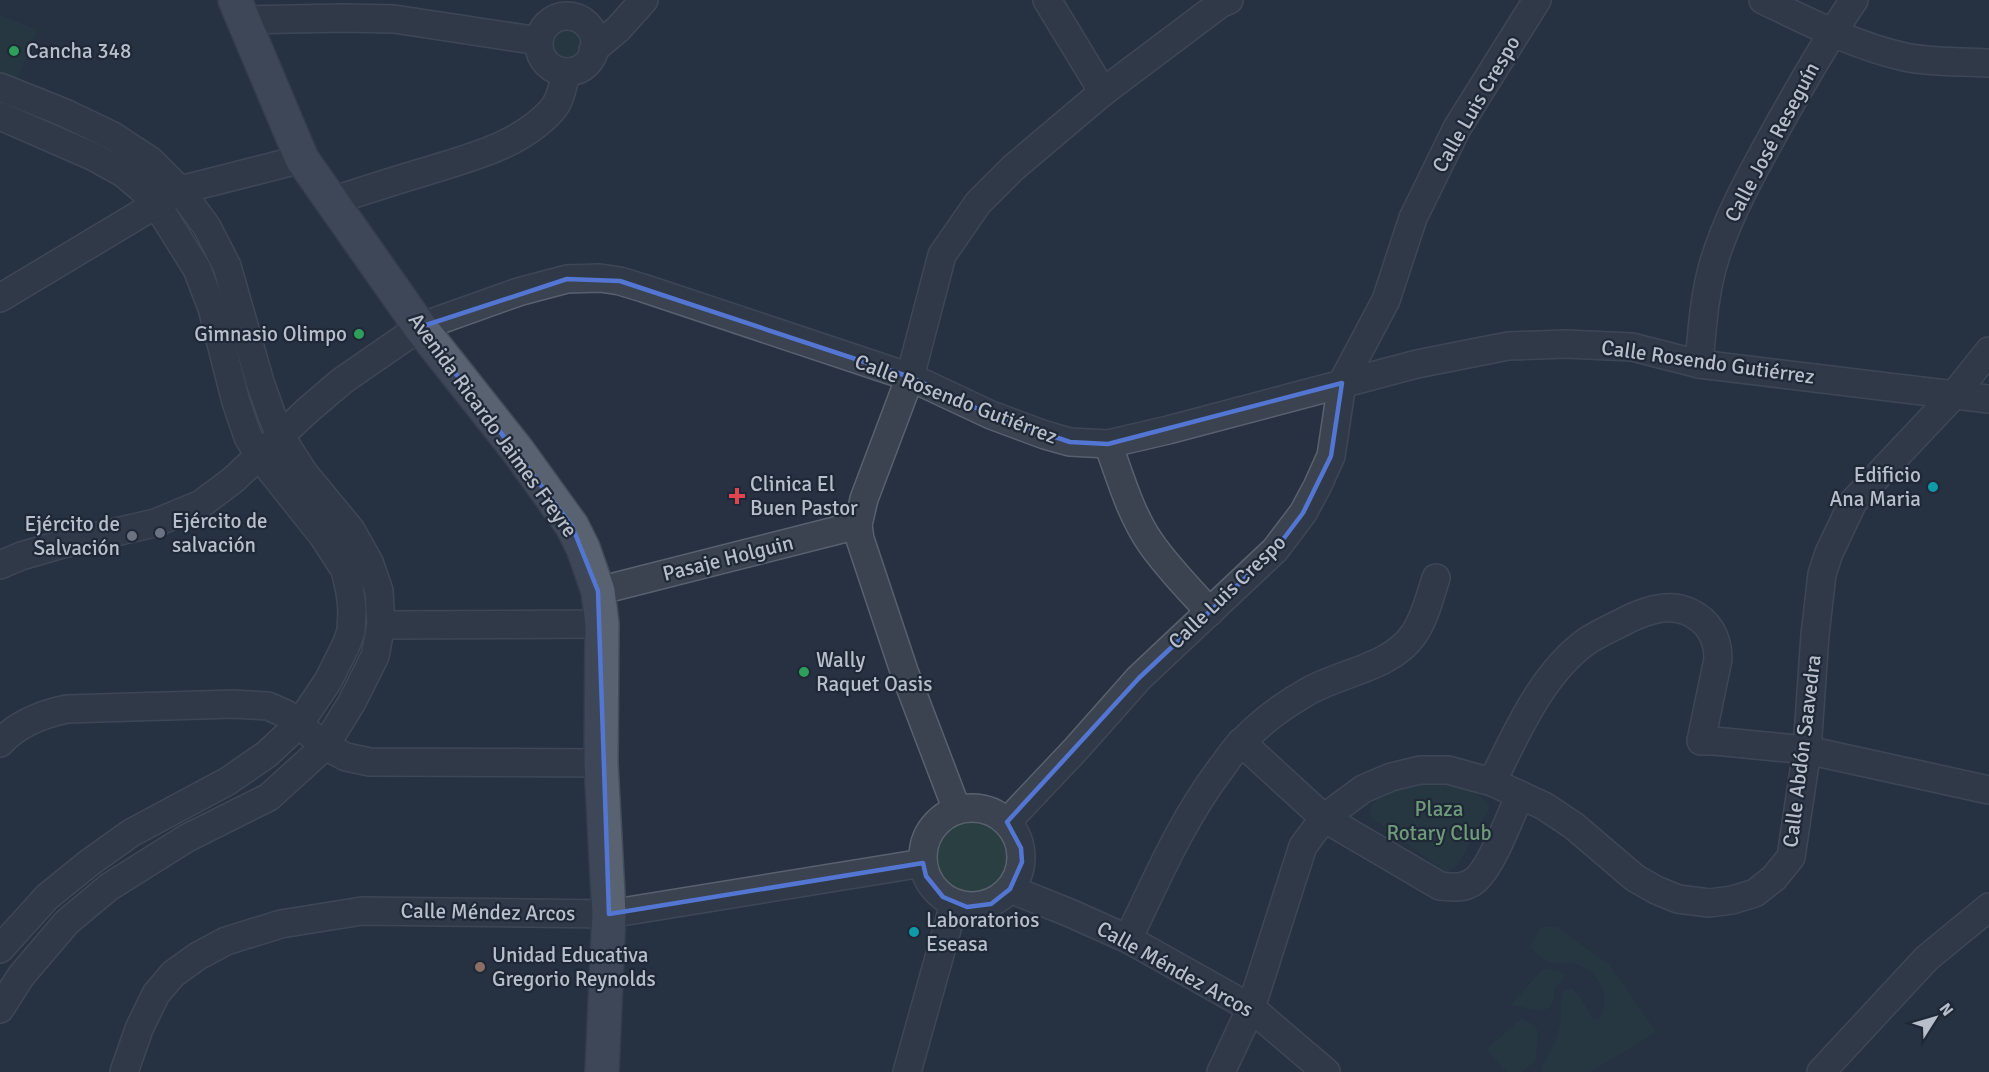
<svg xmlns="http://www.w3.org/2000/svg" width="1989" height="1072" font-family="Signika,sans-serif">
  <style>
    .green { fill: #293f42 }
    .lines { fill: none; stroke-linecap: round; stroke-linejoin: round }
    .minor-casing { stroke: #59616e; stroke-width: 30 }
    .major-casing { stroke: #444c5a; stroke-width: 36 }
    .minor { stroke: #3b4351; stroke-width: 27 }
    .major { stroke: #596271; stroke-width: 33 }
    .marked { fill: none; stroke: #5376d3; stroke-width: 4.5; stroke-linejoin: round }
    .leisure-dot { fill: #2e9e5b; stroke: #1f2836; stroke-width: 2 }
    .culture-dot { fill: #0f9aa8; stroke: #1f2836; stroke-width: 2 }
    .health-dot { fill: #e0444e; stroke: #1f2836; stroke-width: 2 }
    .worship-dot { fill: #6b7280; stroke: #1f2836; stroke-width: 2 }
    .education-dot { fill: #8d6e63; stroke: #1f2836; stroke-width: 2 }
    .labels { text-anchor: middle; stroke-width: 4.5; stroke-linejoin: round; paint-order: stroke }
    .poi-label { font-size: 21px; fill: #b8bfcb; stroke: #1f2836; text-anchor: start }
    .street-label { font-size: 21px; fill: #b8bfcb; stroke: #1f2836 }
    .park-label { font-size: 21px; fill: #6f9b7a; stroke: #1f2836 }
  </style>
  <rect width="100%" height="100%" fill="#273141"/>
  <g class="green">
    <polygon points="0,15 37,30 17,79 0,72"/>
    <circle cx="566" cy="44" r="20"/>
    <path d="M 1430,783 C 1453,786 1476,786 1490,807 L 1456,867 L 1446,872 L 1371,817 C 1371,813 1370,810 1371,807 C 1377,792 1416,786 1430,783 Z"/>
    <circle cx="973" cy="857" r="37"/>
    <path d="M 1541,927 L 1556,927 L 1608,964 L 1656,1032 L 1590,1072 L 1543,1072 L 1541,1069 C 1550,1053 1559,1037 1561,1019 C 1562,1009 1559,999 1564,990 L 1572,989 C 1584,999 1585,1008 1593,1020 L 1600,1018 C 1613,995 1598,969 1573,963 C 1567,962 1560,964 1554,963 C 1545,961 1537,954 1531,947 Z"/>
    <polygon points="1543,969 1557,970 1566,975 1554,989 1554,1000 1549,1008 1540,1011 1511,1005"/>
    <polygon points="1521,1019 1529,1022 1538,1031 1535,1061 1521,1072 1507,1072 1487,1049"/>
  </g>
  <g class="lines">
    <defs>
      <g id="minor">
        <polyline points="1047,0 1103,92"/>
        <path d="M 1763,0 C 1809,22 1855,46 1905,57 C 1933,63 1961,61 1989,63"/>
        <circle cx="567" cy="44" r="28"/>
        <polyline points="244,20 343,18 394,19 539,41"/>
        <polyline points="593,50 618,29 644,0"/>
        <polyline points="0,87 65,113 113,136 151,161 180,190 207,227 227,266 260,382 272,416 281,437 304,473 351,530 369,562 379,591 381,625 375,656 352,702 325,746 269,797 187,838 109,887 67,922 21,976 0,1009"/>
        <polyline points="0,116 94,157 123,173 142,189 157,205 197,269 212,308 236,402 248,437 260,457 323,536 345,570 350,592 352,610 351,631 346,645 328,681 299,724 267,754 228,781 131,833 89,863 47,897 0,949"/>
        <path d="M 332,201 C 363,191 393,181 424,172 C 468,158 520,146 552,110 C 561,100 563,85 566,72"/>
        <polyline points="0,298 180,190 302,159"/>
        <path d="M 1699,364 C 1702,331 1704,297 1713,265 C 1726,220 1750,177 1772,137 C 1798,90 1824,44 1854,0"/>
        <path d="M 1108,444 C 1120,476 1130,513 1150,542 C 1167,567 1189,589 1210,612"/>
        <polyline points="0,565 21,556 59,545 155,523 201,504 233,480 308,410 342,381 420,327 518,292 567,279 600,278 620,281 643,288 910,377 991,415 1045,435 1070,442 1108,444 1168,430 1417,364 1508,346 1566,344 1632,347 1699,364 1989,399"/>
        <polyline points="598,591 858,525"/>
        <polyline points="381,625 602,624"/>
        <path d="M 1241,742 L 1324,818 L 1440,886 C 1452,887 1462,889 1473,882 C 1491,870 1510,816 1520,795"/>
        <path d="M 0,743 C 17,724 43,714 67,709 L 233,704 L 268,706 L 286,714 L 325,746 L 346,757 L 370,762 L 601,763"/>
        <path d="M 1492,782 C 1516,734 1542,673 1587,641 C 1598,634 1611,628 1623,622 C 1642,612 1668,602 1689,612 C 1709,621 1718,638 1718,659 L 1701,741 L 1714,741 L 1807,750 L 1989,790"/>
        <circle cx="972" cy="857" r="49"/>
        <polyline points="957,810 904,671 860,539 858,525 864,499 910,377 942,255 978,203 1013,168 1103,92 1220,4 1229,0"/>
        <polyline points="1007,822 1076,749 1139,678 1275,550 1303,513 1317,487 1331,456 1342,383 1386,300 1413,218 1457,128 1537,0"/>
        <polyline points="1010,889 1070,913 1128,939 1251,1008 1326,1072"/>
        <path d="M 1128,939 C 1156,881 1182,819 1222,767 C 1228,759 1234,749 1242,742 C 1260,723 1284,705 1307,692 C 1341,672 1391,668 1414,634 C 1425,618 1430,596 1436,578"/>
        <polyline points="124,1072 139,1029 156,994 173,974 198,956 226,941 281,924 362,911 609,914 923,863"/>
        <polyline points="907,1072 954,904"/>
        <polyline points="1221,1072 1251,1008 1303,846 1324,818 1363,789 1391,777 1420,770 1448,770 1492,782 1544,806 1574,826 1635,878 1656,890 1678,899 1709,903 1732,900 1755,893 1774,878 1791,857 1807,750 1815,635 1822,574 1829,553 1853,502 1953,396 1989,351"/>
        <polyline points="1821,1072 1927,958 1989,907"/>
      </g>
      <polyline id="major" points="235,0 302,159 420,327 518,451 572,526 583,548 598,591 602,624 601,763 609,914 602,1072"/>
    </defs>
    <use href="#minor" class="minor-casing"/>
    <use href="#major" class="major-casing"/>
    <use href="#minor" class="minor"/>
    <use href="#major" class="major"/>
  </g>
  <path d="M0 0H1989V1072H0ZM 567,279 L 620,281 L 910,377 L 991,415 L 1070,442 L 1108,444 L 1342,383 L 1331,456 L 1303,513 L 1275,550 L 1139,678 L 1007,822 L 1021,848 L 1022,862 L 1010,889 L 991,904 L 967,907 L 943,897 L 926,876 L 923,863 L 609,914 L 598,591 L 572,526 L 420,327 Z" fill="#273141" fill-opacity=".55" fill-rule="evenodd"/>
  <path class="marked" d="M 567,279 L 620,281 L 910,377 L 991,415 L 1070,442 L 1108,444 L 1342,383 L 1331,456 L 1303,513 L 1275,550 L 1139,678 L 1007,822 L 1021,848 L 1022,862 L 1010,889 L 991,904 L 967,907 L 943,897 L 926,876 L 923,863 L 609,914 L 598,591 L 572,526 L 420,327 Z"/>
  <g class="leisure-dot">
    <circle cx="14" cy="51" r="6"/>
    <circle cx="359" cy="334" r="6"/>
    <circle cx="804" cy="672" r="6"/>
  </g>
  <g class="culture-dot">
    <circle cx="1933" cy="487" r="6"/>
    <circle cx="914" cy="932" r="6"/>
  </g>
  <path class="health-dot" d="M734 487h6v6h6v6h-6v6h-6v-6h-6v-6h6z"/>
  <g class="worship-dot">
    <circle cx="160" cy="533" r="6"/>
    <circle cx="132" cy="536" r="6"/>
  </g>
  <circle class="education-dot" cx="480" cy="967" r="6"/>
  <g class="labels">
    <g class="poi-label">
      <text x="26" y="58">Cancha 348</text>
      <text x="347" y="341" text-anchor="end">Gimnasio Olimpo</text>
      <text x="1921" y="482" text-anchor="end">Edificio<tspan x="1921" dy="24">Ana Maria</tspan></text>
      <text x="750" y="491">Clinica El<tspan x="750" dy="24">Buen Pastor</tspan></text>
      <text x="172" y="528">Ejército de<tspan x="172" dy="24">salvación</tspan></text>
      <text x="120" y="531" text-anchor="end">Ejército de<tspan x="120" dy="24">Salvación</tspan></text>
      <text x="816" y="667">Wally<tspan x="816" dy="24">Raquet Oasis</tspan></text>
      <text x="926" y="927">Laboratorios<tspan x="926" dy="24">Eseasa</tspan></text>
      <text x="492" y="962">Unidad Educativa<tspan x="492" dy="24">Gregorio Reynolds</tspan></text>
    </g>
    <g class="street-label">
      <text transform="translate(1476 104) rotate(-60)" y="7">Calle Luis Crespo</text>
      <text transform="translate(1772 142) rotate(-62)" y="7">Calle José Reseguín</text>
      <text transform="translate(1708 362) rotate(8)" y="7">Calle Rosendo Gutiérrez</text>
      <text transform="translate(956 399) rotate(21)" y="7">Calle Rosendo Gutiérrez</text>
      <text transform="translate(493 425) rotate(54)" y="7">Avenida Ricardo Jaimes Freyre</text>
      <text transform="translate(728 558) rotate(-14)" y="7">Pasaje Holguin</text>
      <text transform="translate(1227 592) rotate(-44)" y="7">Calle Luis Crespo</text>
      <text transform="translate(1802 751) rotate(-83)" y="7">Calle Abdón Saavedra</text>
      <text transform="translate(488 912) rotate(1)" y="7">Calle Méndez Arcos</text>
      <text transform="translate(1175 969) rotate(29)" y="7">Calle Méndez Arcos</text>
    </g>
    <g class="park-label">
      <text x="1439" y="816">Plaza<tspan x="1439" dy="24">Rotary Club</tspan></text>
    </g>
  </g>
  <g transform="translate(1935 1018) rotate(53)" stroke="#1f2836" stroke-width="4.5" paint-order="stroke">
  <path d="M0-4.5L10 22L0 15L-10 22Z" fill="#b8bfcb"/>
  <text y="-9" font-size="16" font-weight="bold" text-anchor="middle" fill="#b8bfcb">N</text>
  </g>
</svg>
